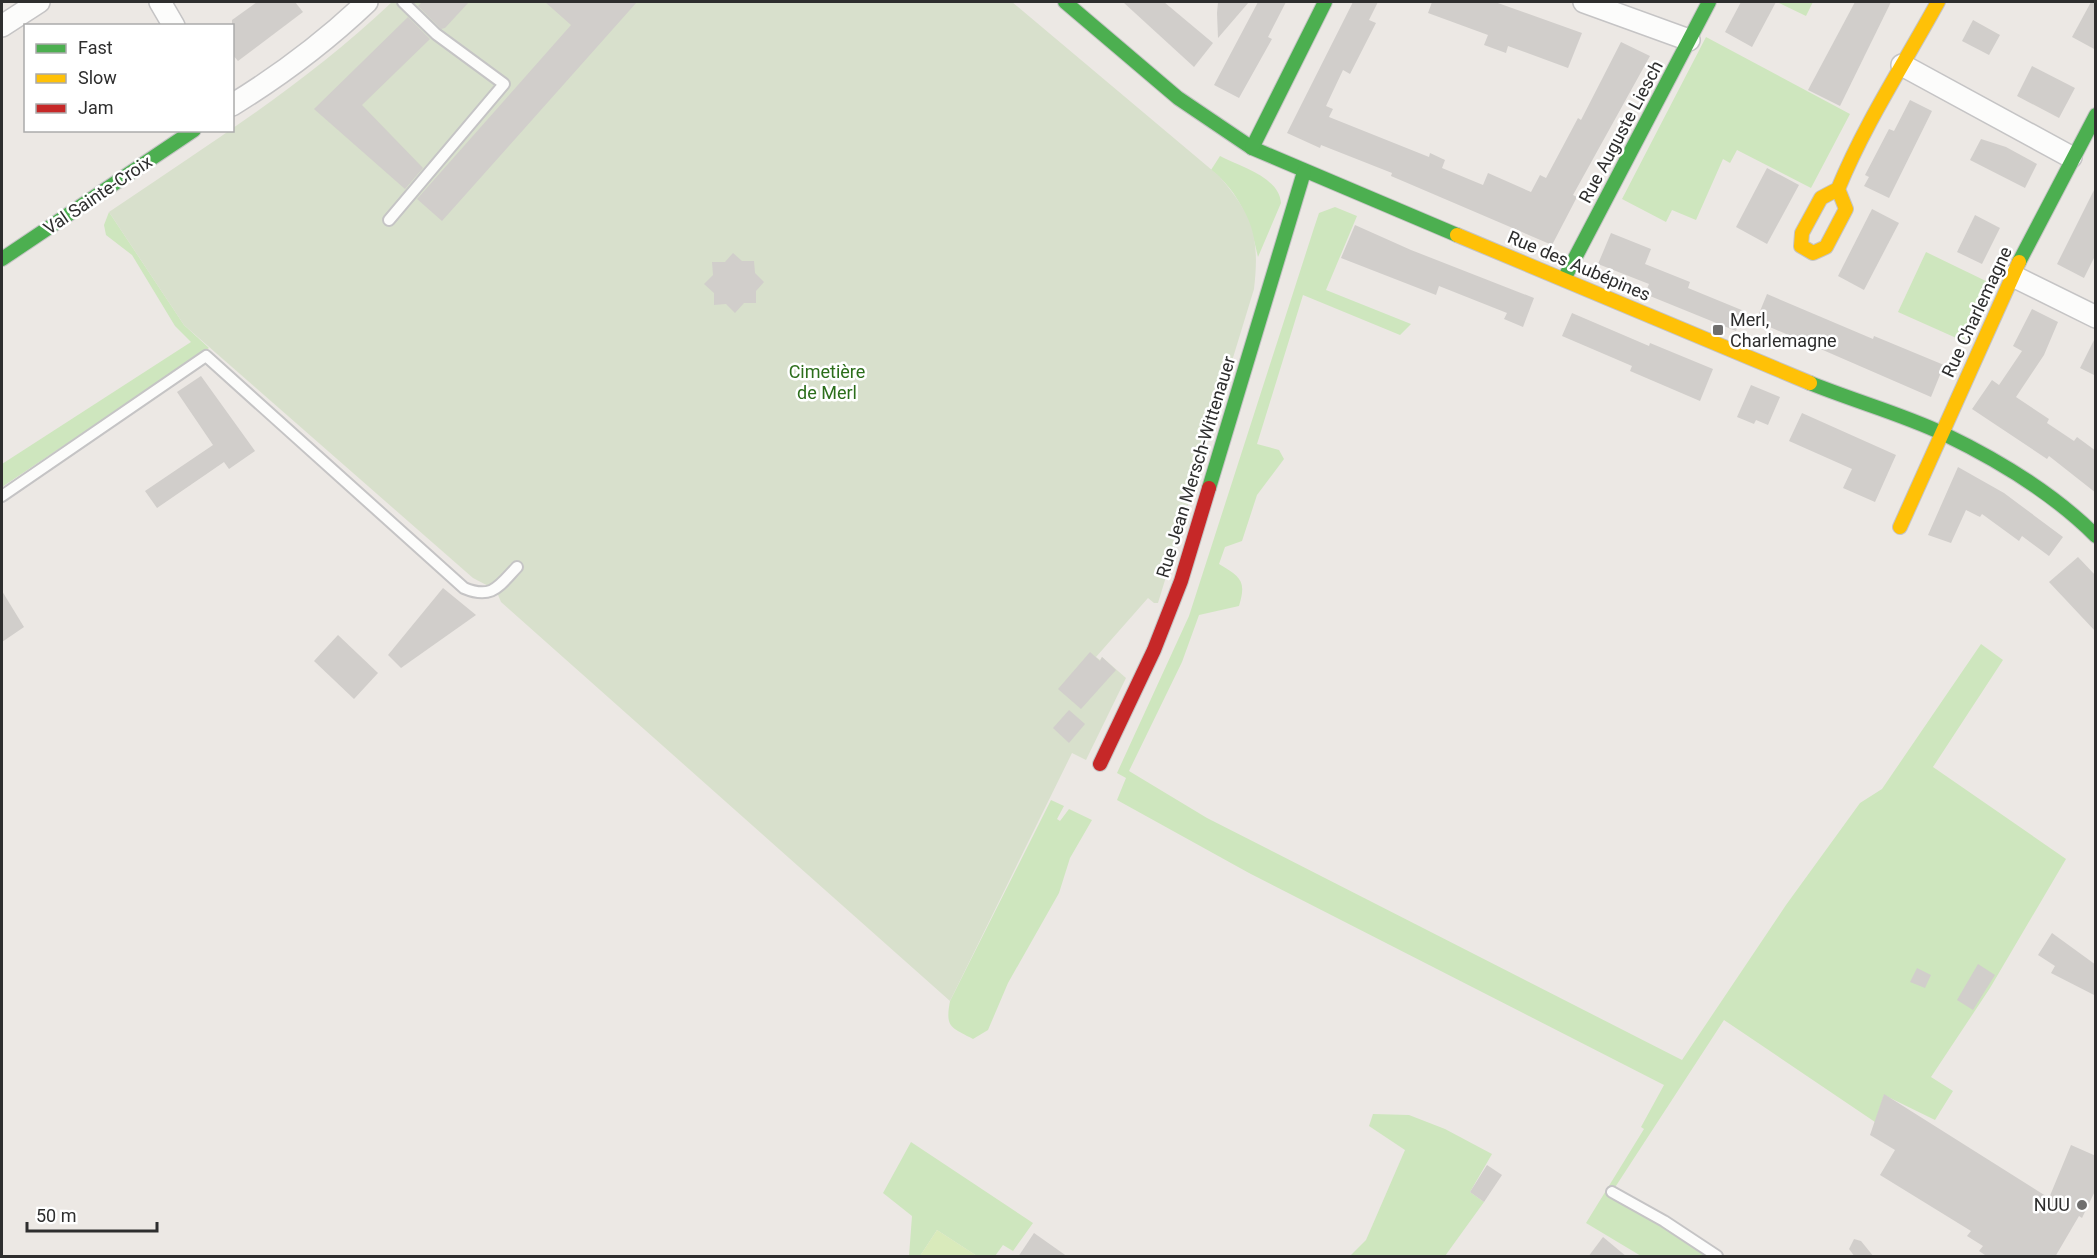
<svg xmlns="http://www.w3.org/2000/svg" width="2097" height="1258" font-family="Roboto,sans-serif">
  <style>
    .green { fill: #cee6be }
    .cemetery { fill: #d8e0cc }
    .pitch { fill: #d9eabb }
    .building { fill: #d1cecb }
    .lines { fill: none; stroke-linecap: round; stroke-linejoin: round }
    .lane-casing { stroke: #c5c4c5; stroke-width: 14 }
    .street-casing { stroke: #c5c4c5; stroke-width: 24 }
    .fast-casing { stroke: #c5c4c5; stroke-width: 16 }
    .slow-casing { stroke: #c5c4c5; stroke-width: 16 }
    .jam-casing { stroke: #c5c4c5; stroke-width: 16 }
    .lane { stroke: #fcfcfb; stroke-width: 10 }
    .street { stroke: #fcfcfb; stroke-width: 21 }
    .fast { stroke: #4caf50; stroke-width: 14 }
    .slow { stroke: #ffc107; stroke-width: 14 }
    .jam { stroke: #c62828; stroke-width: 14 }
    .poi-dot { fill: #706f6e; stroke: #fff; stroke-width: 2 }
    .labels { text-anchor: middle; stroke-width: 5; stroke-linejoin: round; paint-order: stroke }
    .street-label { font-size: 18px; fill: #2e2e2e; stroke: #fff }
    .poi-label { font-size: 18px; fill: #2e2e2e; stroke: #fff; text-anchor: start }
    .park-label { font-size: 18px; fill: #2c6e1b; stroke: #fff }
  </style>
  <rect width="100%" height="100%" fill="#ece8e4"/>
  <g class="green">
    <polygon points="1777,2 1813,2 1806,16"/>
    <polygon points="1706,37 1850,114 1811,188 1737,150 1730,163 1723,159 1696,220 1672,210 1666,222 1622,199"/>
    <path d="M 1220,156 C 1241,167 1279,177 1281,203 L 1258,257 C 1251,223 1240,192 1211,170 Z"/>
    <path d="M 1335,207 L 1357,216 L 1326,290 L 1411,324 L 1400,335 L 1303,295 L 1257,444 L 1279,450 L 1284,459 L 1257,495 L 1242,541 L 1225,547 L 1219,564 C 1240,577 1247,580 1239,606 L 1199,615 L 1182,662 L 1129,771 L 1207,818 L 1682,1060 L 1786,905 L 1860,803 L 1882,789 L 1981,644 L 2003,660 L 1933,767 L 2066,859 L 1990,988 L 1931,1077 L 1953,1091 L 1935,1120 L 1884,1095 L 1875,1122 L 1724,1020 L 1612,1192 L 1717,1256 L 1641,1256 L 1586,1223 L 1644,1129 L 1641,1127 L 1664,1085 L 1249,873 L 1117,800 L 1126,778 L 1117,773 L 1189,616 L 1314,228 L 1319,213 Z"/>
    <polygon points="109,212 184,325 209,348 2,487 2,464 191,342 175,326 132,255 106,235 104,225"/>
    <polygon points="1926,252 1990,283 1963,341 1898,312"/>
    <path d="M 1051,800 L 1064,806 L 1057,819 L 1060,821 L 1069,809 L 1092,820 L 1070,858 L 1059,893 L 1008,983 L 988,1030 L 973,1039 C 951,1027 945,1028 950,1001 Z"/>
    <polygon points="1373,1114 1409,1115 1445,1129 1492,1154 1470,1192 1484,1202 1445,1256 1350,1256 1366,1240 1405,1150 1369,1126"/>
    <polygon points="911,1142 1033,1223 1013,1251 1003,1245 995,1256 977,1256 937,1230 920,1256 909,1256 912,1216 883,1193"/>
  </g>
  <path class="cemetery" d="M 392,2 L 1012,2 L 1219,176 C 1253,215 1260,238 1254,289 L 1158,603 L 1154,603 L 1148,598 L 1096,657 L 1100,660 L 1102,657 L 1126,678 L 1086,760 L 1072,753 L 950,1001 L 501,602 L 496,590 L 473,578 L 184,325 L 109,212 C 209,144 303,86 392,2 Z"/>
  <polygon class="pitch" points="937,1230 977,1256 920,1256"/>
  <g class="building">
    <polygon points="257,2 295,2 303,12 238,61 232,54 232,20"/>
    <polygon points="422,2 469,2 445,28 441,29 418,6"/>
    <polygon points="545,2 637,2 442,221 417,199 571,25"/>
    <polygon points="1123,2 1164,2 1213,43 1194,67"/>
    <polygon points="1218,2 1249,2 1218,38 1217,13"/>
    <polygon points="1258,2 1286,2 1268,37 1272,39 1239,98 1214,85"/>
    <polygon points="1353,2 1378,2 1369,20 1376,23 1350,74 1343,70 1326,106 1333,109 1329,117 1429,157 1430,153 1445,160 1442,168 1483,185 1488,173 1531,192 1540,175 1546,178 1578,118 1581,120 1621,42 1650,56 1573,195 1577,197 1552,245 1391,176 1392,173 1321,145 1320,148 1287,133"/>
    <polygon points="1432,2 1495,2 1582,33 1568,68 1508,46 1506,53 1484,45 1488,35 1428,13"/>
    <polygon points="1741,2 1776,2 1752,47 1725,32"/>
    <polygon points="1855,2 1891,2 1840,106 1808,90"/>
    <polygon points="2091,2 2096,2 2096,50 2072,37"/>
    <polygon points="408,17 430,39 362,105 423,168 405,189 314,109"/>
    <polygon points="1973,20 2000,35 1989,55 1962,41"/>
    <polygon points="2032,66 2075,88 2059,118 2017,96"/>
    <polygon points="1910,100 1932,111 1889,198 1864,186 1869,177 1865,175 1889,129 1894,131"/>
    <polygon points="1981,139 2006,147 2037,164 2025,188 1970,160"/>
    <polygon points="1767,168 1799,185 1767,244 1736,227"/>
    <polygon points="2096,186 2096,254 2084,278 2057,264"/>
    <polygon points="1872,209 1899,223 1864,290 1838,276"/>
    <polygon points="1975,215 2000,228 1982,264 1957,252"/>
    <polygon points="1355,225 1411,250 1534,298 1523,327 1504,319 1507,313 1439,286 1436,295 1341,258"/>
    <polygon points="1611,233 1651,249 1645,264 1690,282 1688,288 1744,311 1736,331 1645,294 1649,284 1598,264"/>
    <polygon points="733,253 742,261 754,261 755,273 764,282 756,291 756,303 744,303 735,313 726,304 714,305 714,293 704,284 713,275 712,262 725,262"/>
    <polygon points="1767,294 1873,339 1874,336 1944,365 1931,397 1756,321"/>
    <polygon points="2032,309 2058,322 2044,355 2016,397 2049,419 2047,423 2074,441 2077,437 2096,451 2096,493 2049,456 2047,459 1972,409 1992,380 1999,385 2022,351 2013,346"/>
    <polygon points="1572,313 1649,346 1650,343 1713,369 1700,401 1630,371 1632,366 1562,336"/>
    <polygon points="2096,336 2096,376 2080,368"/>
    <polygon points="201,376 255,451 229,469 224,462 157,508 145,491 213,445 177,392"/>
    <polygon points="1751,385 1780,397 1768,425 1756,420 1754,424 1737,417"/>
    <polygon points="1802,413 1896,455 1875,502 1843,488 1852,469 1789,441"/>
    <polygon points="1958,467 2004,493 2063,537 2049,556 2022,536 2019,541 1982,514 1980,517 1966,510 1951,543 1928,535"/>
    <polygon points="2078,557 2096,576 2096,632 2049,582"/>
    <polygon points="443,588 476,615 401,668 388,655"/>
    <polygon points="2,591 24,627 2,642"/>
    <polygon points="338,635 378,673 354,699 314,661"/>
    <polygon points="1090,652 1100,661 1102,657 1116,670 1081,709 1058,689"/>
    <polygon points="1069,710 1085,724 1069,743 1053,728"/>
    <polygon points="2052,933 2096,965 2096,996 2051,973 2055,966 2038,955"/>
    <polygon points="1978,964 1995,975 1973,1010 1957,1000"/>
    <polygon points="1917,968 1931,975 1925,988 1910,982"/>
    <polygon points="1884,1094 2049,1198 2071,1145 2096,1156 2096,1189 2082,1218 2079,1216 2055,1257 1988,1257 1979,1251 1983,1246 1967,1236 1971,1231 1880,1175 1895,1150 1870,1135"/>
    <polygon points="1487,1165 1502,1175 1484,1202 1470,1192"/>
    <polygon points="1034,1233 1068,1257 1018,1257"/>
    <polygon points="1603,1237 1627,1257 1588,1257"/>
    <polygon points="1854,1239 1861,1241 1874,1257 1855,1257 1849,1249"/>
  </g>
  <g class="lines">
    <defs>
      <g id="lane">
        <polyline points="389,220 504,84 436,34 403,2"/>
        <path d="M 2,496 L 206,356 L 464,588 C 492,600 499,586 517,567"/>
        <polyline points="1612,1192 1664,1221 1717,1256"/>
      </g>
      <g id="street">
        <polyline points="160,2 174,26"/>
        <polyline points="1584,2 1689,40"/>
        <polyline points="2,26 39,2"/>
        <polyline points="1902,65 2071,157"/>
        <path d="M 232,105 C 281,75 326,41 367,2"/>
        <polyline points="2013,276 2096,317"/>
      </g>
      <g id="fast">
        <polyline points="1065,2 1178,98 1252,148 1457,235"/>
        <polyline points="1252,148 1325,2"/>
        <polyline points="2,259 194,130"/>
        <polyline points="2019,262 2096,115"/>
        <polyline points="1564,279 1709,2"/>
        <path d="M 1810,383 C 1854,401 1902,414 1944,434 C 1998,460 2053,493 2096,536"/>
        <polyline points="1209,488 1304,172"/>
      </g>
      <g id="slow">
        <path d="M 1838,189 L 1821,198 L 1802,233 L 1801,246 L 1813,253 L 1826,247 L 1846,209 L 1838,189 C 1865,123 1904,64 1938,2"/>
        <polyline points="1457,235 1810,383"/>
        <polyline points="1900,527 2019,262"/>
      </g>
      <polyline id="jam" points="1100,764 1154,650 1181,581 1209,488"/>
    </defs>
    <use href="#lane" class="lane-casing"/>
    <use href="#street" class="street-casing"/>
    <use href="#fast" class="fast-casing"/>
    <use href="#slow" class="slow-casing"/>
    <use href="#jam" class="jam-casing"/>
    <use href="#lane" class="lane"/>
    <use href="#street" class="street"/>
    <use href="#fast" class="fast"/>
    <use href="#slow" class="slow"/>
    <use href="#jam" class="jam"/>
  </g>
  <g class="poi-dot">
    <rect x="1712" y="324" width="12" height="12" rx="3"/>
    <circle cx="2082" cy="1205" r="6"/>
  </g>
  <g class="labels">
    <g class="street-label">
      <text transform="translate(1621 132) rotate(-62)" y="6">Rue Auguste Liesch</text>
      <text transform="translate(98 195) rotate(-34)" y="6">Val Sainte-Croix</text>
      <text transform="translate(1579 266) rotate(23)" y="6">Rue des Aubépines</text>
      <text transform="translate(1977 312) rotate(-65)" y="6">Rue Charlemagne</text>
      <text transform="translate(1196 467) rotate(-73)" y="6">Rue Jean Mersch-Wittenauer</text>
    </g>
    <g class="poi-label">
      <text x="1730" y="326">Merl,<tspan x="1730" dy="21">Charlemagne</tspan></text>
      <text x="2070" y="1211" text-anchor="end">NUU</text>
    </g>
    <g class="park-label">
      <text x="827" y="378">Cimetière<tspan x="827" dy="21">de Merl</tspan></text>
    </g>
  </g>
  <rect width="2097" height="1258" fill="none" stroke="#2e2e2e" stroke-width="6"/>
  <rect x="24" y="24" width="210" height="108" fill="#ffffff" stroke="#ababab" stroke-width="1.5"/>
  <rect x="36" y="44" width="30" height="9" fill="#4caf50" stroke="#ababab" stroke-width="1.5"/>
  <text x="78" y="54" font-size="18" fill="#2e2e2e">Fast</text>
  <rect x="36" y="74" width="30" height="9" fill="#ffc107" stroke="#ababab" stroke-width="1.5"/>
  <text x="78" y="84" font-size="18" fill="#2e2e2e">Slow</text>
  <rect x="36" y="104" width="30" height="9" fill="#c62828" stroke="#ababab" stroke-width="1.5"/>
  <text x="78" y="114" font-size="18" fill="#2e2e2e">Jam</text>
  <path d="M27 1222v9h130v-9" fill="none" stroke="#2e2e2e" stroke-width="3"/>
  <text x="36" y="1222" font-size="18" fill="#2e2e2e" stroke="#ffffff" stroke-width="4.5" paint-order="stroke">50 m</text>
</svg>
